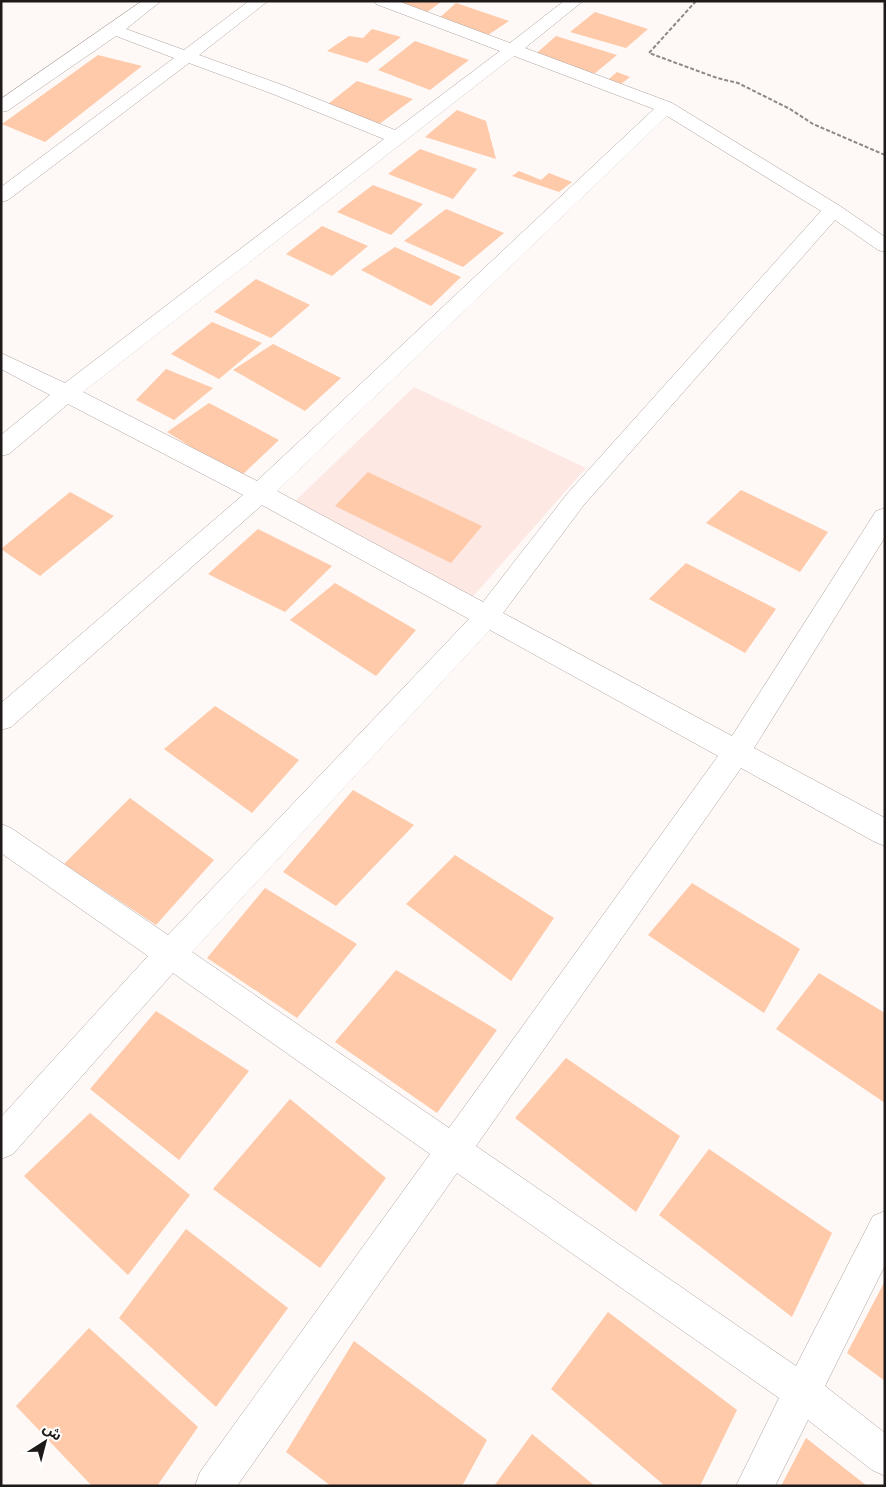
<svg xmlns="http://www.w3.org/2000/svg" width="886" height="1487" font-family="'Work Sans','Noto Sans Arabic',sans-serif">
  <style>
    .built { fill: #fde8e3 }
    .building { fill: #ffcaa9 }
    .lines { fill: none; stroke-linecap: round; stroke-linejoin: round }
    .minor-casing { stroke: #aea3a0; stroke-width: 1 }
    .path { stroke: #8d8887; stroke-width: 2; stroke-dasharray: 4 2; stroke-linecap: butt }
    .minor { fill: #fff; fill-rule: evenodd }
  </style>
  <rect width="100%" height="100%" fill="#fef9f7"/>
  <polygon class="built" points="414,387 586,468 470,600 291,505"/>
  <g class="building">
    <polygon points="383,1 442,1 422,16"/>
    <polygon points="456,3 509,21 482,39 436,21"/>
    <polygon points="595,12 648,29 626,48 570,32"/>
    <polygon points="372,29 401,37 367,63 327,51 349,36 363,38"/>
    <polygon points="556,36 617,55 588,79 531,58"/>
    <polygon points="415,41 469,60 430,90 378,70"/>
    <polygon points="98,55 142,66 45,142 2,124"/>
    <polygon points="617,72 630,77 615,89 603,84"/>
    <polygon points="357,81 413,99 374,128 323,108"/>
    <polygon points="457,110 486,121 496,159 425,137"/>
    <polygon points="420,149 477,169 453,199 388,174"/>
    <polygon points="519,171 541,180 549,173 572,182 559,192 512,176"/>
    <polygon points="373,185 423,204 391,235 337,212"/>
    <polygon points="446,209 504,233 463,267 404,241"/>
    <polygon points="322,226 368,246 332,276 286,254"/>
    <polygon points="395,247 461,277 431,306 361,270"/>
    <polygon points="256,279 310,305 271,338 214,312"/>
    <polygon points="212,322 262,343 219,379 171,354"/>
    <polygon points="273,344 341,378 305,411 233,370"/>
    <polygon points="166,369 213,388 174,420 136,400"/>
    <polygon points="209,403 279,440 240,477 167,432"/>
    <polygon points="368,472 482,526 451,563 335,506"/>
    <polygon points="741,490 828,532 800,572 706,523"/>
    <polygon points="70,492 114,516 40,576 1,549"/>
    <polygon points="258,529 332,566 285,612 208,574"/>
    <polygon points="686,563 776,609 745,653 649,599"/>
    <polygon points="335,583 416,630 376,676 290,620"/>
    <polygon points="215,706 299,760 252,813 164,749"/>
    <polygon points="353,790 414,825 336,906 283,872"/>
    <polygon points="130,798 214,860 156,925 64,864"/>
    <polygon points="455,855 554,918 511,981 406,904"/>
    <polygon points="692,883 800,949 764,1013 648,935"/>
    <polygon points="265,888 357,944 297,1018 207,958"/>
    <polygon points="396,970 497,1030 437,1113 335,1042"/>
    <polygon points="819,973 885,1013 885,1103 776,1029"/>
    <polygon points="156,1011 249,1071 179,1160 90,1089"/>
    <polygon points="566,1058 680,1136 636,1212 515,1118"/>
    <polygon points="290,1099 386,1178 320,1268 213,1189"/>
    <polygon points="90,1113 190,1195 128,1275 24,1176"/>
    <polygon points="709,1149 832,1233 792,1317 659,1215"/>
    <polygon points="186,1229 288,1308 216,1407 119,1318"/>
    <polygon points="885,1281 885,1381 847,1353"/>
    <polygon points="608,1312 737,1410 700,1486 665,1486 551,1389"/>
    <polygon points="89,1328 198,1427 157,1486 92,1486 16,1406"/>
    <polygon points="354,1341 487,1440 462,1486 331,1486 286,1452"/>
    <polygon points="532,1434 595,1486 494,1486"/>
    <polygon points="806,1438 867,1486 781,1486"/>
  </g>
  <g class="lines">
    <defs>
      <path id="minor" d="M 142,1 L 161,1 L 126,29 L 184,50 L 249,1 L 268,1 L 199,55 L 285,86 L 395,130 L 500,51 L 376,4 L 374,1 L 398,1 L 510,43 L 564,1 L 583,1 L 525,48 L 672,103 L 840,206 L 885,237 L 885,252 L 878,250 L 835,220 L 583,506 L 503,613 L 732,736 L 876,511 L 885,508 L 885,537 L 754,748 L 885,818 L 885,846 L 875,842 L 741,768 L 476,1146 L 796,1366 L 873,1216 L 885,1211 L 885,1265 L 825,1386 L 885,1433 L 885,1476 L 872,1470 L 808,1420 L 775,1486 L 736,1486 L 779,1398 L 457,1173 L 237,1486 L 195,1486 L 200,1472 L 430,1154 L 173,973 L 13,1154 L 1,1159 L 1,1117 L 148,956 L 1,853 L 1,824 L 11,828 L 168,935 L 469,619 L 262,505 L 11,727 L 1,730 L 1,703 L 243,495 L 68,404 L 9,454 L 1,456 L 1,435 L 50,395 L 1,369 L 1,353 L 65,383 L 384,139 L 273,94 L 189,63 L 8,200 L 1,202 L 1,187 L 174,58 L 116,36 L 7,111 L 1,112 L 1,99 ZM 514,56 L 654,109 L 257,481 L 83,392 ZM 667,116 L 821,211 L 567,494 L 483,602 L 277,491 ZM 490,630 L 718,756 L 449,1128 L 192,952 Z"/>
    </defs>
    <use href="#minor" class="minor-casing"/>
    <polyline class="path" points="696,1 649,53 717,78 738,83 790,109 813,124 885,155"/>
    <use href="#minor" class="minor"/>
  </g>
  <rect width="886" height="1487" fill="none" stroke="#1e1a19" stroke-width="5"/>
  <g transform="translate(45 1442) rotate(36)" stroke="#ffffff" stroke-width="4" paint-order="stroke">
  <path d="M0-4L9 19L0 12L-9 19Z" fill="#1e1a19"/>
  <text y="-8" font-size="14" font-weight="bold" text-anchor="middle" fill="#1e1a19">ش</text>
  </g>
</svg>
